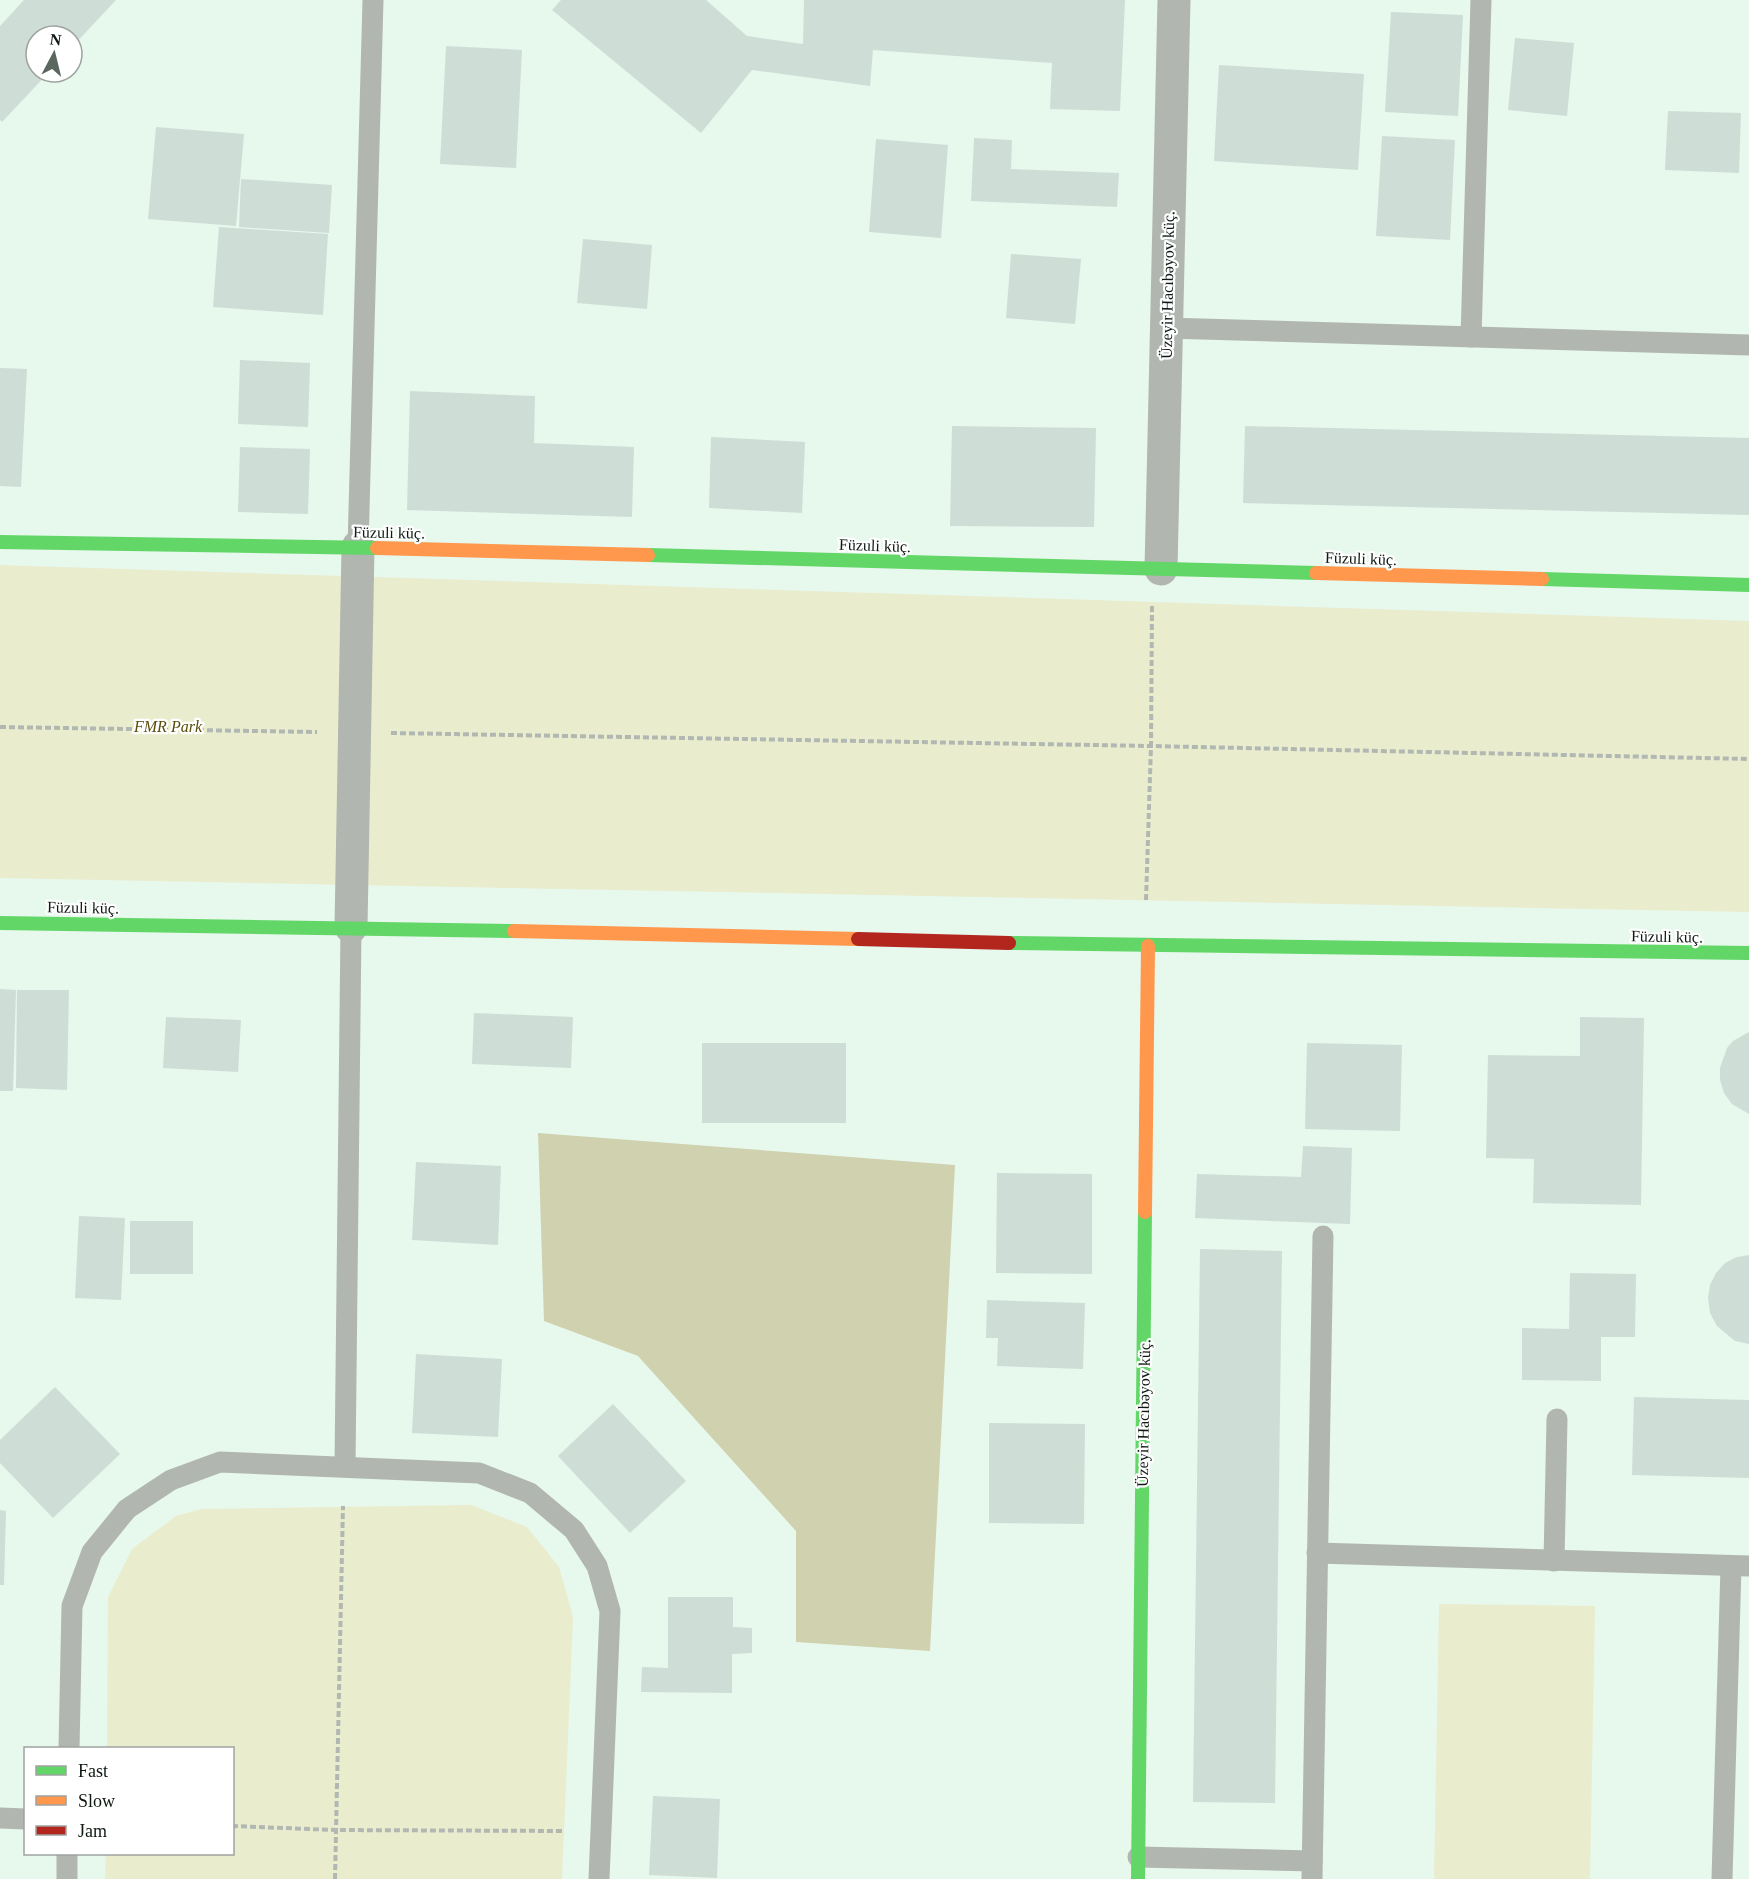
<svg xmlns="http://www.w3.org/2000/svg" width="1749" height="1879" font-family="Georgia,serif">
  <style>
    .green { fill: #eaecce }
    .forest { fill: #d0d1af }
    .building { fill: #cfddd7 }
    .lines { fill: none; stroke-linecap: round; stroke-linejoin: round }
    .path { stroke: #b1b8b2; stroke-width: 4; stroke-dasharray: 6 3; stroke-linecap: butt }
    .lane { stroke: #b1b6b0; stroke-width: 21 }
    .street { stroke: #b1b6b0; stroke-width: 33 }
    .fast { stroke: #63d668; stroke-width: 14 }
    .slow { stroke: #ff974d; stroke-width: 14 }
    .jam { stroke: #b3261e; stroke-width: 14 }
    .labels { text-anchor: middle; stroke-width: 4.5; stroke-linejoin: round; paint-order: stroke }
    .street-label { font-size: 16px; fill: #0e1912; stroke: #fff }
    .park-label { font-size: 16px; font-style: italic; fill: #5a4d0c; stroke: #fff }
  </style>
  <rect width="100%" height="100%" fill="#e7f8ed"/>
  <g class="green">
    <polygon points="0,565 1749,621 1749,912 0,878"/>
    <polygon points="471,1505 527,1527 559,1567 573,1617 562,1879 105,1879 106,1854 232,1854 232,1748 107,1748 108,1597 132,1549 176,1516 202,1509"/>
    <polygon points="1439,1604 1595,1606 1590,1879 1434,1879"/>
  </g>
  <polygon class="forest" points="538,1133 955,1165 930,1651 796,1642 796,1531 638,1356 544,1321"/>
  <g class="building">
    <polygon points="24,0 116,0 72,47 72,36 36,36 36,72 49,72 2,122 0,120 0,26"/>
    <polygon points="561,0 706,0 747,36 803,44 804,0 1125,0 1120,111 1050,109 1052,63 873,50 870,86 752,70 701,133 552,10"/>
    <polygon points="1391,12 1463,15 1458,116 1385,112"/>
    <polygon points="1515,38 1574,43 1567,116 1508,110"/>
    <polygon points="446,46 522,50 516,168 440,164"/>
    <polygon points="1219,65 1364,74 1358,170 1214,161"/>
    <polygon points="1668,111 1741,113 1739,173 1665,170"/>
    <polygon points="156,127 244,134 236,226 148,219"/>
    <polygon points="1382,136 1455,140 1450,240 1376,236"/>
    <polygon points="974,138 1012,140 1011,169 1119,173 1117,207 971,201"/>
    <polygon points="876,139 948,145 941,238 869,232"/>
    <polygon points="241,179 332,185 329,233 239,227"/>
    <polygon points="219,227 328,234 323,315 213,307"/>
    <polygon points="583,239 652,245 647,309 577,303"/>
    <polygon points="1011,254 1081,259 1075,324 1006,318"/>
    <polygon points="240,360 310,363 308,427 238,424"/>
    <polygon points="0,368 27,369 21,487 0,486"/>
    <polygon points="410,391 535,396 534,443 634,447 632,517 407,510"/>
    <polygon points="952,426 1096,428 1094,527 950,526"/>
    <polygon points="1245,426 1749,438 1749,515 1243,503"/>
    <polygon points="711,437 805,442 802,513 709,508"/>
    <polygon points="240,447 310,449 308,514 238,512"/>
    <polygon points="0,989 16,990 13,1091 0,1091"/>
    <polygon points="17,990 69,990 67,1090 16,1088"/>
    <polygon points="474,1013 573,1017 571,1068 472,1064"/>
    <polygon points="166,1017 241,1020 238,1072 163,1068"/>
    <polygon points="1580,1017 1644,1018 1641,1205 1533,1203 1534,1159 1486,1158 1488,1055 1580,1056"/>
    <polygon points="1749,1032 1749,1114 1732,1104 1724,1093 1720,1080 1720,1068 1727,1048 1733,1041"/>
    <rect x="702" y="1043" width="144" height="80"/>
    <polygon points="1307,1043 1402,1045 1400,1131 1305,1129"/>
    <polygon points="1303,1146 1352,1148 1350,1224 1195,1218 1197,1174 1301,1177"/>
    <polygon points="416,1162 501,1166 498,1245 412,1240"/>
    <polygon points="997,1173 1092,1174 1092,1274 996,1273"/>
    <polygon points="79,1216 125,1218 121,1300 75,1298"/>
    <rect x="130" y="1221" width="63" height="53"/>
    <polygon points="1200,1249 1282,1251 1275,1803 1193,1802"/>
    <polygon points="1749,1255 1749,1344 1735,1341 1717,1326 1710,1313 1708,1298 1710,1285 1716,1273 1725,1263 1737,1257"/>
    <polygon points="1570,1273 1636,1274 1635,1337 1601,1337 1601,1381 1522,1380 1522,1328 1569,1329"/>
    <polygon points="987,1300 1085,1303 1083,1369 997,1366 998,1338 986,1338"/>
    <polygon points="416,1354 502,1359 498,1437 412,1433"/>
    <polygon points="55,1387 120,1454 53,1518 0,1463 0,1440"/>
    <polygon points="1634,1397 1749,1400 1749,1478 1632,1475"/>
    <polygon points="613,1404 686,1481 630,1533 558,1456"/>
    <polygon points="989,1423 1085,1424 1084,1524 989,1523"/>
    <polygon points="0,1510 6,1511 4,1585 0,1585"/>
    <polygon points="668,1597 733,1597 733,1627 752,1628 752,1653 732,1654 732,1693 641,1692 642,1667 668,1668"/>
    <polygon points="653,1796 720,1799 717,1878 649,1875"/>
  </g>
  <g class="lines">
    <g class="path">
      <polyline points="0,727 317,732"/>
      <polyline points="391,733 1151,746 1749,759"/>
      <polyline points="1146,900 1151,746 1152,605"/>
      <polyline points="232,1826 335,1830 564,1831"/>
      <polyline points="335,1879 343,1506"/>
    </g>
    <g class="lane">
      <polyline points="1166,328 1749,345"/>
      <polyline points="1471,337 1481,0"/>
      <polyline points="358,547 373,0"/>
      <polyline points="345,1466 351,927"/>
      <polyline points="1317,1553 1749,1566"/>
      <polyline points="1554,1561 1557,1419"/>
      <polyline points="69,1748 72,1606 92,1552 127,1509 171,1480 220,1462 479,1473 530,1493 574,1530 597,1566 610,1611 599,1879"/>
      <polyline points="0,1818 26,1819"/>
      <polyline points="1138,1857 1312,1861"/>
      <polyline points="67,1879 67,1854"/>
      <polyline points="1312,1879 1323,1236"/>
      <polyline points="1722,1879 1731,1566"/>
    </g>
    <g class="street">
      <polyline points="1161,569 1174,0"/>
      <polyline points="351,927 358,547"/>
    </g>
    <g class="fast">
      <polyline points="0,542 377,548"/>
      <polyline points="648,555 1316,573"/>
      <polyline points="1542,579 1749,585"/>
      <polyline points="0,923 514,931"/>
      <polyline points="1009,943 1749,953"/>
      <polyline points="1138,1879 1145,1212"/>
    </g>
    <g class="slow">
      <polyline points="377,548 648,555"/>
      <polyline points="1316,573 1542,579"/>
      <polyline points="514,931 858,939"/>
      <polyline points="1145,1212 1148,946"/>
    </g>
    <polyline class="jam" points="858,939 1009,943"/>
  </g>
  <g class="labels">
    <g class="street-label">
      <text transform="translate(1167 285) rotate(-89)" y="6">Üzeyir Hacıbəyov küç.</text>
      <text transform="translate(389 532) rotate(1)" y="6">Füzuli küç.</text>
      <text transform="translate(875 545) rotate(2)" y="6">Füzuli küç.</text>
      <text transform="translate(1361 558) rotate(2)" y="6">Füzuli küç.</text>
      <text transform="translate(83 907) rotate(1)" y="6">Füzuli küç.</text>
      <text transform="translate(1667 936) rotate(1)" y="6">Füzuli küç.</text>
      <text transform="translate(1143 1413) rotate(-89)" y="6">Üzeyir Hacıbəyov küç.</text>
    </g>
    <g class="park-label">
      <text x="168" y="732">FMR Park</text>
    </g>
  </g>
  <rect x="24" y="1747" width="210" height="108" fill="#ffffff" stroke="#9fa3a0" stroke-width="1.5"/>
  <rect x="36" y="1766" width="30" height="9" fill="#63d668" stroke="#9fa3a0" stroke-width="1.5"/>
  <text x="78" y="1777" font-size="18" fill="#0e1912">Fast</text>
  <rect x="36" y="1796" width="30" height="9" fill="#ff974d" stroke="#9fa3a0" stroke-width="1.5"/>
  <text x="78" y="1807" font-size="18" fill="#0e1912">Slow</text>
  <rect x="36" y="1826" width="30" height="9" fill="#b3261e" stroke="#9fa3a0" stroke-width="1.5"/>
  <text x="78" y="1837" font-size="18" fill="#0e1912">Jam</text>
  <g transform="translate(54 54) rotate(7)"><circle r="28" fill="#ffffff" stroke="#9fa3a0" stroke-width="1.5"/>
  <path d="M0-4.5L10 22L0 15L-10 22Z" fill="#5a675f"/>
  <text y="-9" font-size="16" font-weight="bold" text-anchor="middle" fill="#0e1912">N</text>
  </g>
</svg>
